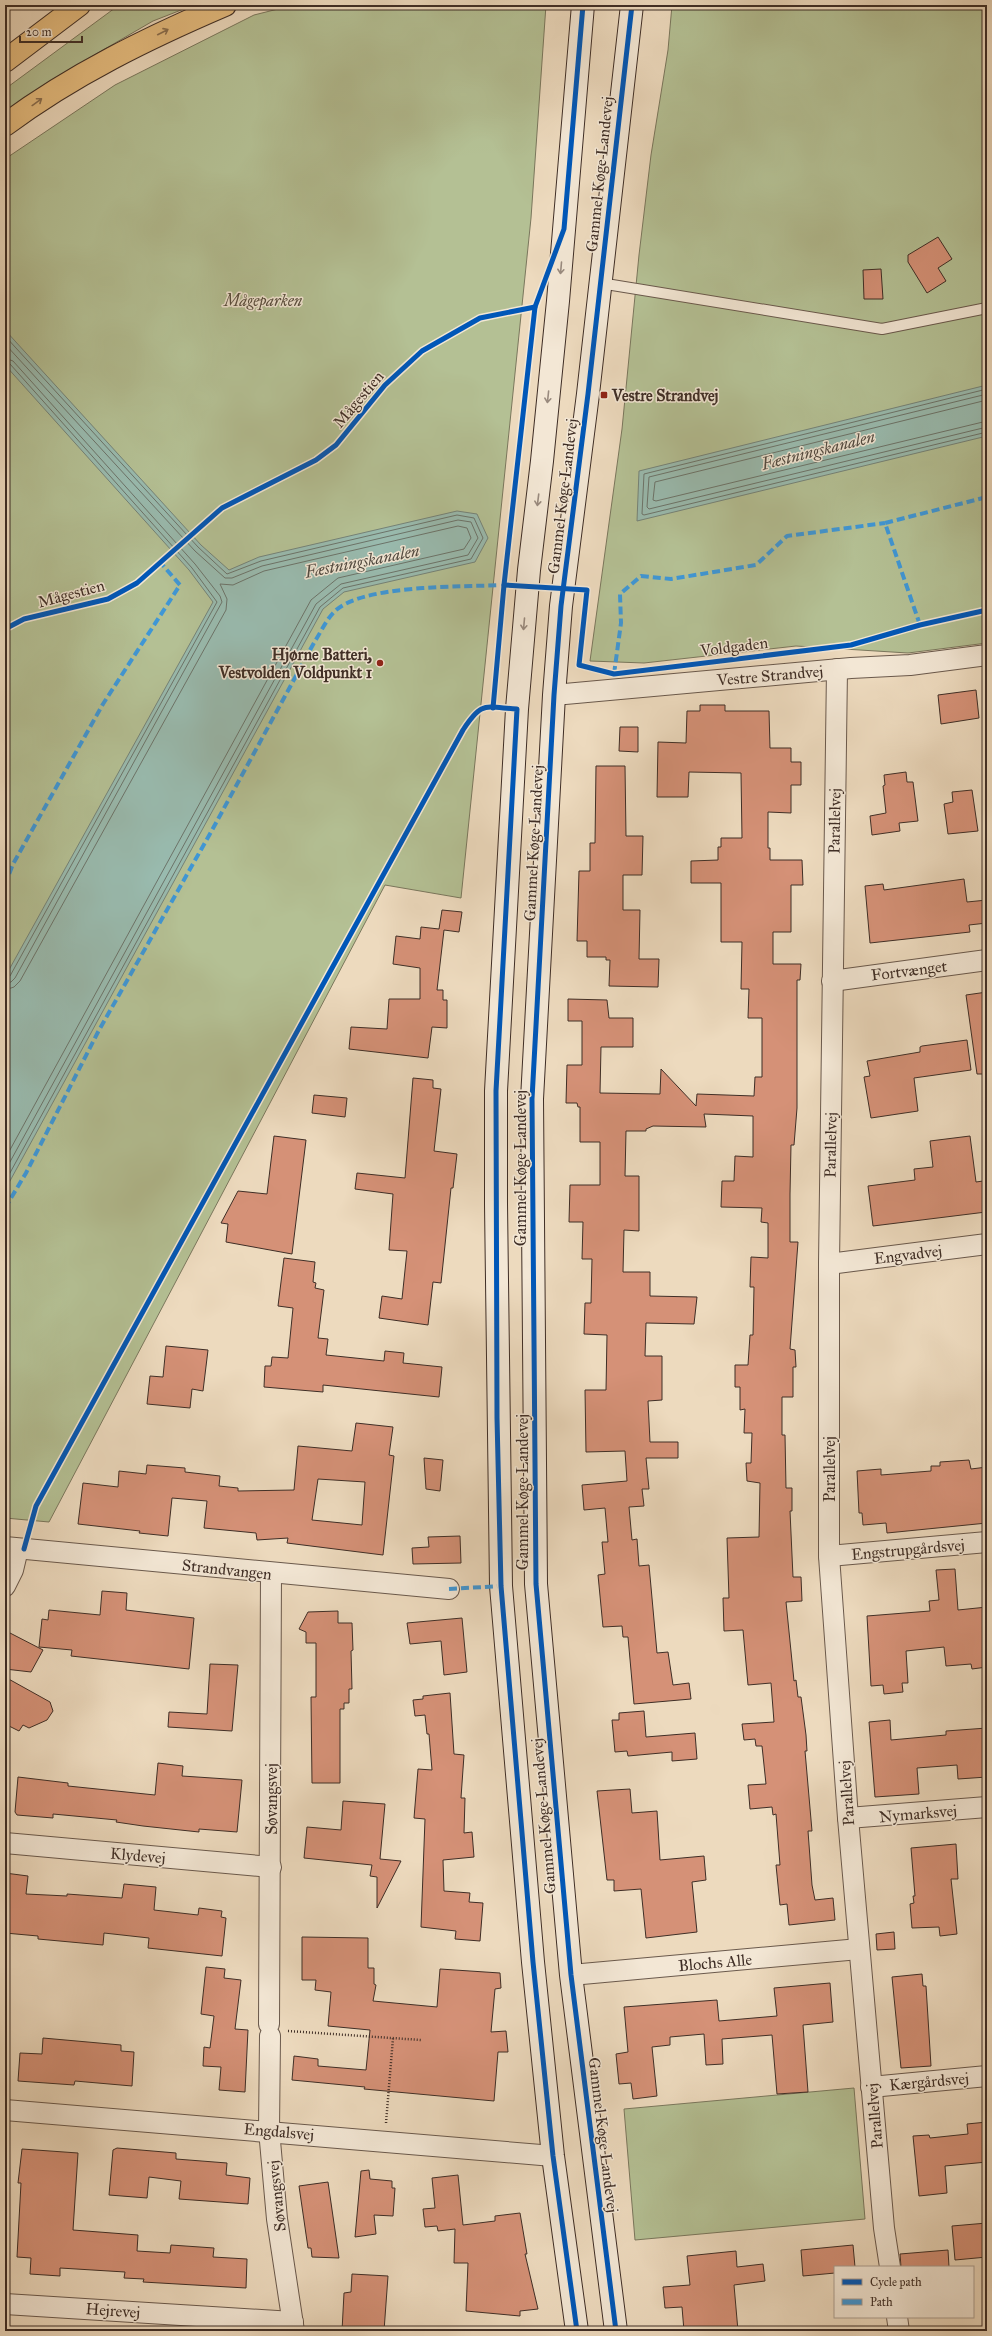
<svg xmlns="http://www.w3.org/2000/svg" width="992" height="2336" font-family="'IM FELL Great Primer',serif">
  <style>
    .green { fill: #b4c094; stroke: #7a775d }
    .water { fill: #99bbaf; stroke: #758378 }
    .lines { fill: none; stroke-linecap: round; stroke-linejoin: round }
    .shore { stroke: #6c746a; stroke-width: 1 }
    .building { fill: #d59177; stroke: #3f2e26; fill-rule: evenodd }
    .lane-casing { stroke: #6a594c; stroke-width: 12 }
    .street-casing { stroke: #6a594c; stroke-width: 22 }
    .secondary-casing { stroke: #3f2e26; stroke-width: 24 }
    .highway-casing { stroke: #3f2e26; stroke-width: 24 }
    .path { stroke: #3f2e26; stroke-width: 2.5; stroke-dasharray: 1 2; stroke-linecap: butt }
    .lane { stroke: #f3e7d5; stroke-width: 10 }
    .street { stroke: #f3e7d5; stroke-width: 20 }
    .secondary { stroke: #f3e7d5; stroke-width: 22 }
    .highway { stroke: #e6bd7f; stroke-width: 22 }
    .quiet { stroke: #3f97d6; stroke-width: 4; stroke-dasharray: 8 4; stroke-linecap: butt }
    .cycleway-casing { stroke: #f3e7d5; stroke-width: 8 }
    .cycleway { stroke: #0057b8; stroke-width: 5 }
    .oneway { stroke: #8a6e4e }
    .oneway2 { stroke: #998a7e }
    .poi-dot { fill: #8f2418; stroke: #f3e7d5; stroke-width: 1.5 }
    .labels { text-anchor: middle; stroke-width: 3; stroke-linejoin: round; paint-order: stroke }
    .street-label { font-size: 16px; fill: #3f2e26; stroke: #f3e7d5 }
    .park-label { font-size: 16px; font-style: italic; fill: #564b3c; stroke: #f3e7d5 }
    .poi-label { font-size: 16px; font-weight: bold; fill: #3f2e26; stroke: #f3e7d5; text-anchor: start }
    .water-label { font-size: 17px; font-style: italic; fill: #514a41; stroke: #f3e7d5 }
  </style>
  <rect width="100%" height="100%" fill="#eddabe"/>
  <filter id="stains"><feTurbulence type="fractalNoise" baseFrequency=".005" numOctaves="4"/><feColorMatrix values="0 0 0 0 .2 0 0 0 0 .09 0 0 0 0 .02 0 0 0 .5 -.17"/></filter>
  <radialGradient id="worn" r=".72"><stop offset=".6" stop-color="#630" stop-opacity="0"/><stop offset="1" stop-color="#630" stop-opacity=".3"/></radialGradient>
  <g class="green">
    <polygon points="119,5 194,5 153,21 60,75 5,113 5,89"/>
    <polygon points="294,5 546,5 531,218 461,898 385,885 49,1522 5,1518 5,159 115,85 254,15"/>
    <polygon points="672,5 987,5 987,643 908,653 796,646 644,663 590,661 622,429 639,255 651,155 668,50"/>
    <polygon points="854,2088 865,2219 635,2240 624,2109"/>
  </g>
  <g class="water">
    <polygon points="5,330 201,545 229,570 259,557 457,511 477,514 488,538 475,562 344,592 323,609 5,1190 5,977 213,602 189,570 5,365"/>
    <polygon points="987,385 987,436 637,521 639,471"/>
  </g>
  <g class="lines">
    <g class="shore">
      <polyline points="5,336 198,547 227,574 261,561 457,515 474,518 483,538 471,559 343,588 320,607 5,1182"/>
      <polyline points="5,344 195,551 225,578 232,578 262,566 458,520 471,522 478,538 468,555 341,584 316,604 5,1171"/>
      <polyline points="5,358 13,361 195,564 220,596 222,602 15,978 11,982 5,984"/>
      <polyline points="5,363 10,364 192,568 217,602 10,976 5,978"/>
      <polyline points="987,389 644,474 642,514 644,515 987,432"/>
      <polyline points="987,394 649,477 647,507 649,509 987,427"/>
      <polyline points="987,400 655,482 653,500 656,501 987,421"/>
      <polyline points="5,990 14,987 20,981 226,610 227,599 220,584 233,585 264,571 458,526 467,528 471,538 464,549 338,578 311,600 5,1159"/>
    </g>
  </g>
  <g class="building">
    <polygon points="938,237 952,259 938,268 946,281 927,293 908,262 908,255"/>
    <polygon points="881,269 883,299 864,299 863,270"/>
    <polygon points="976,690 979,718 941,724 938,695"/>
    <polygon points="700,705 725,705 725,711 769,711 770,748 791,748 791,762 801,762 801,785 791,785 791,813 768,812 768,848 770,848 770,860 802,860 803,885 791,885 791,932 773,932 773,964 801,964 800,980 797,980 797,1108 794,1145 791,1145 790,1194 790,1242 798,1242 790,1349 795,1350 796,1367 793,1367 793,1397 782,1397 782,1435 785,1435 786,1488 792,1488 792,1511 790,1511 793,1577 801,1577 802,1601 786,1602 794,1681 796,1680 798,1697 801,1697 806,1735 807,1751 805,1751 812,1831 808,1831 812,1885 815,1900 833,1898 835,1920 789,1925 787,1904 780,1905 776,1865 780,1865 776,1814 773,1815 772,1807 750,1809 748,1785 766,1784 762,1746 756,1746 755,1739 744,1740 742,1724 774,1722 771,1683 748,1685 743,1630 724,1631 723,1598 729,1598 727,1538 759,1537 760,1483 747,1481 746,1463 751,1463 752,1433 744,1433 745,1409 740,1410 740,1387 735,1387 735,1365 748,1365 750,1335 753,1335 754,1287 750,1287 751,1257 768,1258 768,1223 761,1222 762,1208 721,1207 722,1181 734,1181 735,1156 753,1157 753,1116 704,1114 706,1127 653,1126 646,1129 646,1131 626,1131 625,1176 639,1176 639,1231 624,1230 623,1272 650,1272 650,1296 697,1297 694,1324 646,1323 645,1356 662,1356 662,1400 648,1401 650,1442 678,1442 678,1458 646,1458 649,1489 642,1489 644,1506 629,1507 632,1540 637,1539 639,1566 649,1565 657,1653 668,1652 673,1685 689,1683 691,1699 634,1704 628,1637 623,1637 622,1626 603,1627 598,1575 605,1574 602,1542 608,1542 605,1508 584,1510 582,1485 627,1481 625,1451 586,1452 585,1390 606,1390 607,1335 584,1334 585,1303 591,1303 592,1259 582,1259 583,1222 569,1222 570,1185 600,1185 600,1142 580,1142 580,1107 578,1107 577,1103 566,1103 567,1065 582,1065 582,1021 568,1021 568,999 607,1000 609,1018 633,1018 633,1047 601,1047 600,1093 660,1094 661,1069 696,1106 697,1094 754,1096 755,1077 762,1077 762,1018 748,1018 749,989 741,989 742,942 721,942 721,883 691,883 691,861 718,860 718,847 721,847 721,838 742,838 741,773 689,772 688,797 657,797 658,742 686,743 687,711 700,711"/>
    <polygon points="620,727 638,727 638,752 619,751"/>
    <polygon points="596,766 625,766 626,836 643,836 642,875 623,875 623,910 640,910 639,959 659,959 658,987 609,986 610,960 606,960 606,957 587,957 587,941 577,941 579,871 590,871 590,843 595,843"/>
    <polygon points="906,772 907,782 913,782 918,821 899,823 900,831 872,835 870,816 886,813 883,786 885,785 884,775"/>
    <polygon points="972,790 978,831 948,834 944,804 953,802 952,792"/>
    <polygon points="964,879 967,902 987,900 987,923 969,925 970,932 870,943 865,886 883,884 884,890"/>
    <polygon points="442,910 462,912 459,932 444,930 437,990 443,990 443,1000 447,1000 447,1028 432,1027 428,1058 349,1049 351,1027 387,1029 389,999 420,999 420,968 393,964 396,936 420,939 421,927 439,929"/>
    <polygon points="987,992 987,1074 977,1074 966,995"/>
    <polygon points="967,1040 971,1070 914,1078 918,1111 871,1118 864,1077 870,1076 867,1061 920,1052 920,1047 922,1046"/>
    <polygon points="413,1078 433,1080 433,1088 441,1089 434,1151 457,1154 453,1188 451,1188 441,1283 433,1282 428,1325 379,1318 382,1296 402,1299 407,1251 389,1250 393,1194 355,1189 357,1173 405,1178"/>
    <polygon points="314,1095 347,1098 345,1117 312,1113"/>
    <polygon points="274,1136 306,1140 292,1254 226,1242 228,1224 221,1223 238,1191 267,1194"/>
    <polygon points="970,1136 976,1182 983,1181 986,1212 873,1226 868,1186 915,1180 914,1169 933,1167 930,1141"/>
    <polygon points="284,1258 315,1262 313,1282 316,1283 315,1288 324,1290 318,1338 328,1339 326,1355 384,1361 385,1351 404,1353 403,1363 442,1367 439,1397 323,1385 323,1392 264,1387 265,1366 271,1366 272,1357 288,1358 293,1308 278,1306"/>
    <polygon points="166,1346 208,1350 203,1391 192,1389 190,1408 147,1404 150,1376 163,1377"/>
    <path d="M 356,1423 L 393,1427 L 389,1455 L 394,1456 L 383,1555 L 287,1543 L 288,1538 L 257,1540 L 256,1533 L 204,1528 L 207,1501 L 172,1498 L 168,1536 L 139,1533 L 140,1531 L 78,1524 L 83,1483 L 118,1487 L 119,1471 L 146,1474 L 147,1465 L 185,1468 L 185,1472 L 220,1476 L 219,1486 L 238,1488 L 238,1491 L 294,1490 L 298,1446 L 352,1451 ZM 318,1479 L 365,1482 L 362,1525 L 312,1520 Z"/>
    <polygon points="424,1458 443,1460 440,1491 426,1489"/>
    <polygon points="969,1460 971,1469 987,1467 987,1523 887,1533 886,1523 863,1525 862,1513 859,1513 857,1471 881,1469 881,1475 931,1471 931,1466 940,1466 940,1462"/>
    <polygon points="460,1536 461,1563 413,1564 412,1548 429,1547 428,1537"/>
    <polygon points="955,1569 958,1610 987,1607 987,1667 972,1669 971,1664 946,1666 944,1647 906,1651 908,1683 902,1683 903,1692 884,1694 883,1685 871,1686 867,1616 930,1611 929,1601 939,1600 936,1570"/>
    <polygon points="102,1591 127,1593 126,1610 194,1618 189,1669 71,1656 72,1650 39,1647 42,1619 48,1620 49,1610 100,1615"/>
    <polygon points="338,1611 338,1623 352,1623 353,1650 351,1651 352,1689 349,1689 349,1703 344,1703 344,1709 340,1709 340,1783 312,1783 311,1697 316,1697 316,1643 306,1643 306,1632 299,1629 308,1612"/>
    <polygon points="462,1618 467,1672 444,1675 441,1641 410,1644 407,1623"/>
    <polygon points="10,1633 43,1650 31,1672 5,1669 5,1643"/>
    <polygon points="210,1664 238,1665 232,1731 168,1727 169,1712 207,1714"/>
    <polygon points="5,1677 50,1702 53,1711 47,1720 29,1728 23,1725 19,1731 5,1724"/>
    <polygon points="450,1693 454,1754 464,1755 461,1798 465,1798 464,1833 472,1832 474,1857 443,1860 444,1891 470,1893 469,1902 483,1903 480,1941 455,1939 456,1931 421,1927 425,1819 414,1818 418,1769 432,1770 429,1734 427,1734 425,1715 415,1716 413,1700 423,1699 423,1696"/>
    <polygon points="644,1711 646,1737 695,1733 697,1759 672,1761 672,1752 628,1756 627,1751 615,1752 612,1720 619,1720 619,1713"/>
    <polygon points="890,1720 891,1740 946,1735 946,1731 987,1728 987,1777 958,1779 957,1765 917,1768 919,1794 875,1797 869,1722"/>
    <polygon points="158,1763 183,1766 182,1776 242,1780 237,1832 199,1829 199,1832 143,1826 116,1822 117,1820 53,1814 53,1818 17,1815 15,1812 18,1777 68,1783 68,1786 155,1795"/>
    <polygon points="630,1789 632,1813 657,1811 660,1860 704,1856 706,1880 692,1882 697,1932 646,1938 641,1889 614,1891 614,1880 607,1880 597,1791"/>
    <polygon points="343,1801 385,1804 380,1859 401,1861 377,1908 377,1877 370,1876 372,1865 304,1858 307,1827 341,1830"/>
    <polygon points="956,1844 958,1879 951,1879 957,1934 940,1936 939,1927 912,1928 910,1904 914,1903 913,1896 915,1896 911,1848"/>
    <polygon points="5,1873 28,1876 26,1894 67,1896 67,1894 122,1898 124,1884 156,1887 154,1910 198,1915 199,1908 222,1911 221,1917 226,1918 222,1956 148,1948 149,1938 104,1933 103,1945 38,1939 38,1936 5,1933 8,1896 5,1896"/>
    <polygon points="894,1932 895,1949 877,1950 876,1934"/>
    <polygon points="302,1937 368,1938 368,1968 374,1968 374,1984 376,1985 373,2001 437,2007 440,1969 500,1973 501,1988 495,1989 491,2032 506,2031 508,2052 498,2052 494,2101 364,2089 365,2087 292,2080 294,2056 318,2059 318,2066 366,2070 370,2030 328,2026 331,1992 315,1990 316,1980 302,1980"/>
    <polygon points="206,1967 225,1969 224,1978 241,1980 235,2029 248,2030 245,2092 219,2090 221,2067 203,2066 204,2047 210,2048 214,2016 201,2014"/>
    <polygon points="922,1974 923,1986 926,1986 931,2066 901,2068 892,1977"/>
    <polygon points="830,1983 833,2022 803,2025 808,2092 777,2094 772,2035 722,2039 723,2064 706,2065 704,2034 670,2037 670,2045 652,2047 657,2096 633,2099 631,2083 619,2084 616,2054 628,2052 624,2007 717,2000 719,2021 777,2016 774,1988"/>
    <polygon points="43,2038 121,2045 121,2051 134,2052 132,2086 75,2081 74,2085 18,2081 20,2053 42,2054"/>
    <polygon points="987,2122 987,2162 945,2166 947,2193 919,2196 913,2136 929,2135 930,2138 968,2134 967,2124"/>
    <polygon points="117,2148 176,2153 176,2159 227,2163 226,2175 250,2178 248,2204 179,2199 181,2181 149,2177 147,2198 109,2195 113,2150"/>
    <polygon points="22,2149 78,2153 73,2230 138,2235 137,2251 170,2253 171,2245 214,2248 213,2257 247,2259 246,2288 143,2282 144,2279 124,2278 125,2272 60,2268 60,2276 30,2274 31,2258 17,2257 21,2183 18,2183"/>
    <polygon points="369,2170 370,2179 392,2181 392,2188 395,2188 393,2216 374,2215 376,2234 355,2237 361,2171"/>
    <polygon points="458,2175 463,2225 495,2221 495,2216 520,2213 527,2254 525,2254 538,2309 520,2311 520,2316 466,2311 468,2263 454,2263 455,2229 438,2231 437,2226 425,2227 423,2209 435,2208 432,2178"/>
    <polygon points="328,2182 339,2258 312,2257 311,2248 308,2248 299,2186"/>
    <polygon points="987,2223 987,2257 955,2260 952,2226"/>
    <polygon points="853,2245 855,2267 835,2267 835,2273 803,2276 801,2250"/>
    <polygon points="948,2250 949,2267 901,2267 900,2254"/>
    <polygon points="736,2251 737,2267 763,2264 765,2281 734,2285 738,2331 684,2331 682,2307 665,2308 663,2287 690,2285 687,2256"/>
    <polygon points="352,2274 388,2276 384,2331 342,2331 344,2293 351,2292"/>
  </g>
  <g class="lines">
    <defs>
      <polyline id="lane" points="600,283 882,329 987,308"/>
      <g id="street">
        <polyline points="837,669 829,1264 829,1556 848,1818 884,2228 890,2267"/>
        <polyline points="554,695 851,668 910,665 987,655"/>
        <polyline points="832,981 987,960"/>
        <polyline points="829,1264 987,1244"/>
        <polyline points="5,1547 449,1589"/>
        <polyline points="829,1556 987,1542"/>
        <polyline points="5,1586 13,1570 18,1549"/>
        <polyline points="848,1818 987,1807"/>
        <polyline points="5,1843 271,1867"/>
        <polyline points="571,1975 859,1949"/>
        <polyline points="269,2024 271,1573"/>
        <polyline points="270,2036 269,2130 277,2219 294,2331"/>
        <polyline points="871,2087 987,2076"/>
        <polyline points="5,2110 553,2156"/>
        <polyline points="5,2304 293,2322"/>
        <polyline points="897,2317 899,2331"/>
      </g>
      <g id="secondary">
        <polyline points="577,2331 553,2156 533,1962 501,1586 496,1204 496,1091 517,709 529,570 542,461 558,301 583,5"/>
        <polyline points="616,2331 571,1975 536,1584 532,1099 554,695 561,606 588,394 632,5"/>
      </g>
      <g id="highway">
        <polyline points="5,61 79,5"/>
        <path d="M 5,125 C 72,75 148,38 225,5"/>
      </g>
    </defs>
    <use href="#lane" class="lane-casing"/>
    <use href="#street" class="street-casing"/>
    <use href="#secondary" class="secondary-casing"/>
    <use href="#highway" class="highway-casing"/>
    <g class="path">
      <polyline points="288,2031 421,2040"/>
      <polyline points="386,2123 393,2038"/>
    </g>
    <use href="#lane" class="lane"/>
    <use href="#street" class="street"/>
    <use href="#secondary" class="secondary"/>
    <use href="#highway" class="highway"/>
    <g class="quiet">
      <polyline points="920,625 885,523 987,497"/>
      <polyline points="614,674 621,623 620,594 641,576 671,579 756,565 787,536 885,523"/>
      <polyline points="5,885 13,864 103,704 180,585 160,562"/>
      <path d="M 5,1208 L 26,1173 L 98,1032 L 211,832 L 315,641 C 321,632 326,620 334,612 C 361,584 464,587 504,585"/>
      <polyline points="449,1589 501,1586"/>
    </g>
    <defs>
      <g id="cycleway">
        <polyline points="504,585 587,590 579,665 614,674 851,645 920,625 987,610"/>
        <polyline points="5,629 24,619 108,599 137,583 222,508 316,460 336,445 385,385 422,351 480,318 535,307"/>
        <polyline points="493,708 504,585 535,307 564,229 583,5"/>
        <path d="M 24,1549 L 36,1506 L 463,730 C 482,701 484,707 517,709 L 496,1091 L 497,1418 L 501,1586 L 533,1962 L 553,2156 L 577,2331"/>
        <polyline points="616,2331 571,1975 536,1584 532,1099 554,695 561,606 588,394 632,5"/>
      </g>
    </defs>
    <use href="#cycleway" class="cycleway-casing"/>
    <use href="#cycleway" class="cycleway"/>
  </g>
  <defs><path id="oneway-shaft" d="M-6 0H5M1.5-3L5.5 0L1.5 3" fill="none" stroke-width="1.6" stroke-linecap="round" stroke-linejoin="round"/></defs>
  <g class="oneway">
    <use href="#oneway-shaft" transform="translate(163 32) rotate(-27)"/>
    <use href="#oneway-shaft" transform="translate(37 102) rotate(-36)"/>
  </g>
  <g class="oneway2">
    <use href="#oneway-shaft" transform="translate(561 268) rotate(95)"/>
    <use href="#oneway-shaft" transform="translate(548 397) rotate(96)"/>
    <use href="#oneway-shaft" transform="translate(538 500) rotate(97)"/>
    <use href="#oneway-shaft" transform="translate(524 624) rotate(95)"/>
  </g>
  <g class="poi-dot">
    <rect x="600" y="391" width="8" height="8" rx="2"/>
    <circle cx="380" cy="663" r="4"/>
  </g>
  <g class="labels">
    <g class="street-label">
      <text transform="translate(599 174) rotate(-84)" y="6">Gammel Køge Landevej</text>
      <text transform="translate(358 399) rotate(-50)" y="6">Mågestien</text>
      <text transform="translate(562 496) rotate(-83)" y="6">Gammel Køge Landevej</text>
      <text transform="translate(71 593) rotate(-15)" y="6">Mågestien</text>
      <text transform="translate(734 646) rotate(-7)" y="6">Voldgaden</text>
      <text transform="translate(770 675) rotate(-5)" y="6">Vestre Strandvej</text>
      <text transform="translate(834 821) rotate(-89)" y="6">Parallelvej</text>
      <text transform="translate(533 843) rotate(-87)" y="6">Gammel Køge Landevej</text>
      <text transform="translate(909 970) rotate(-7)" y="6">Fortvænget</text>
      <text transform="translate(830 1145) rotate(-89)" y="6">Parallelvej</text>
      <text transform="translate(520 1168) rotate(-90)" y="6">Gammel Køge Landevej</text>
      <text transform="translate(908 1254) rotate(-7)" y="6">Engvadvej</text>
      <text transform="translate(829 1469) rotate(-90)" y="6">Parallelvej</text>
      <text transform="translate(522 1492) rotate(-90)" y="6">Gammel Køge Landevej</text>
      <text transform="translate(908 1549) rotate(-5)" y="6">Engstrupgårdsvej</text>
      <text transform="translate(227 1569) rotate(6)" y="6">Strandvangen</text>
      <text transform="translate(846 1793) rotate(-94)" y="6">Parallelvej</text>
      <text transform="translate(271 1799) rotate(-90)" y="6">Søvangsvej</text>
      <text transform="translate(918 1813) rotate(-5)" y="6">Nymarksvej</text>
      <text transform="translate(543 1816) rotate(-95)" y="6">Gammel Køge Landevej</text>
      <text transform="translate(138 1855) rotate(5)" y="6">Klydevej</text>
      <text transform="translate(715 1962) rotate(-5)" y="6">Blochs Alle</text>
      <text transform="translate(929 2081) rotate(-5)" y="6">Kærgårdsvej</text>
      <text transform="translate(874 2116) rotate(-95)" y="6">Parallelvej</text>
      <text transform="translate(279 2131) rotate(5)" y="6">Engdalsvej</text>
      <text transform="translate(604 2135) rotate(83)" y="6">Gammel Køge Landevej</text>
      <text transform="translate(276 2196) rotate(-96)" y="6">Søvangsvej</text>
      <text transform="translate(113 2310) rotate(4)" y="6">Hejrevej</text>
    </g>
    <g class="park-label">
      <text x="263" y="306">Mågeparken</text>
    </g>
    <g class="poi-label">
      <text x="612" y="401">Vestre Strandvej</text>
      <text x="372" y="660" text-anchor="end">Hjørne Batteri,<tspan x="372" dy="18">Vestvolden Voldpunkt 1</tspan></text>
    </g>
    <g class="water-label">
      <text transform="translate(818 450) rotate(-14)" y="6">Fæstningskanalen</text>
      <text transform="translate(362 561) rotate(-11)" y="6">Fæstningskanalen</text>
    </g>
  </g>
  <rect width="992" height="2336" fill="none" stroke="#eddabe" stroke-width="20"/>
  <rect x="6" y="6" width="980" height="2324" fill="none" stroke="#3f2e26" stroke-width="2"/>
  <rect x="10" y="10" width="972" height="2316" fill="none" stroke="#3f2e26"/>
  <rect x="834" y="2266" width="140" height="52" fill="#f3e7d5" stroke="#ab9d8f"/>
  <rect x="842" y="2279" width="20" height="6" fill="#0057b8" stroke="#ab9d8f"/>
  <text x="870" y="2286" font-size="12" fill="#3f2e26">Cycle path</text>
  <rect x="842" y="2299" width="20" height="6" fill="#3f97d6" stroke="#ab9d8f"/>
  <text x="870" y="2306" font-size="12" fill="#3f2e26">Path</text>
  <path d="M20 36v6h62v-6" fill="none" stroke="#3f2e26" stroke-width="2"/>
  <text x="26" y="36" font-size="12" fill="#3f2e26" stroke="#f3e7d5" stroke-width="3" paint-order="stroke">20 m</text>
  <rect width="100%" height="100%" filter="url(#stains)"/>
  <rect width="100%" height="100%" fill="url(#worn)"/>
</svg>
